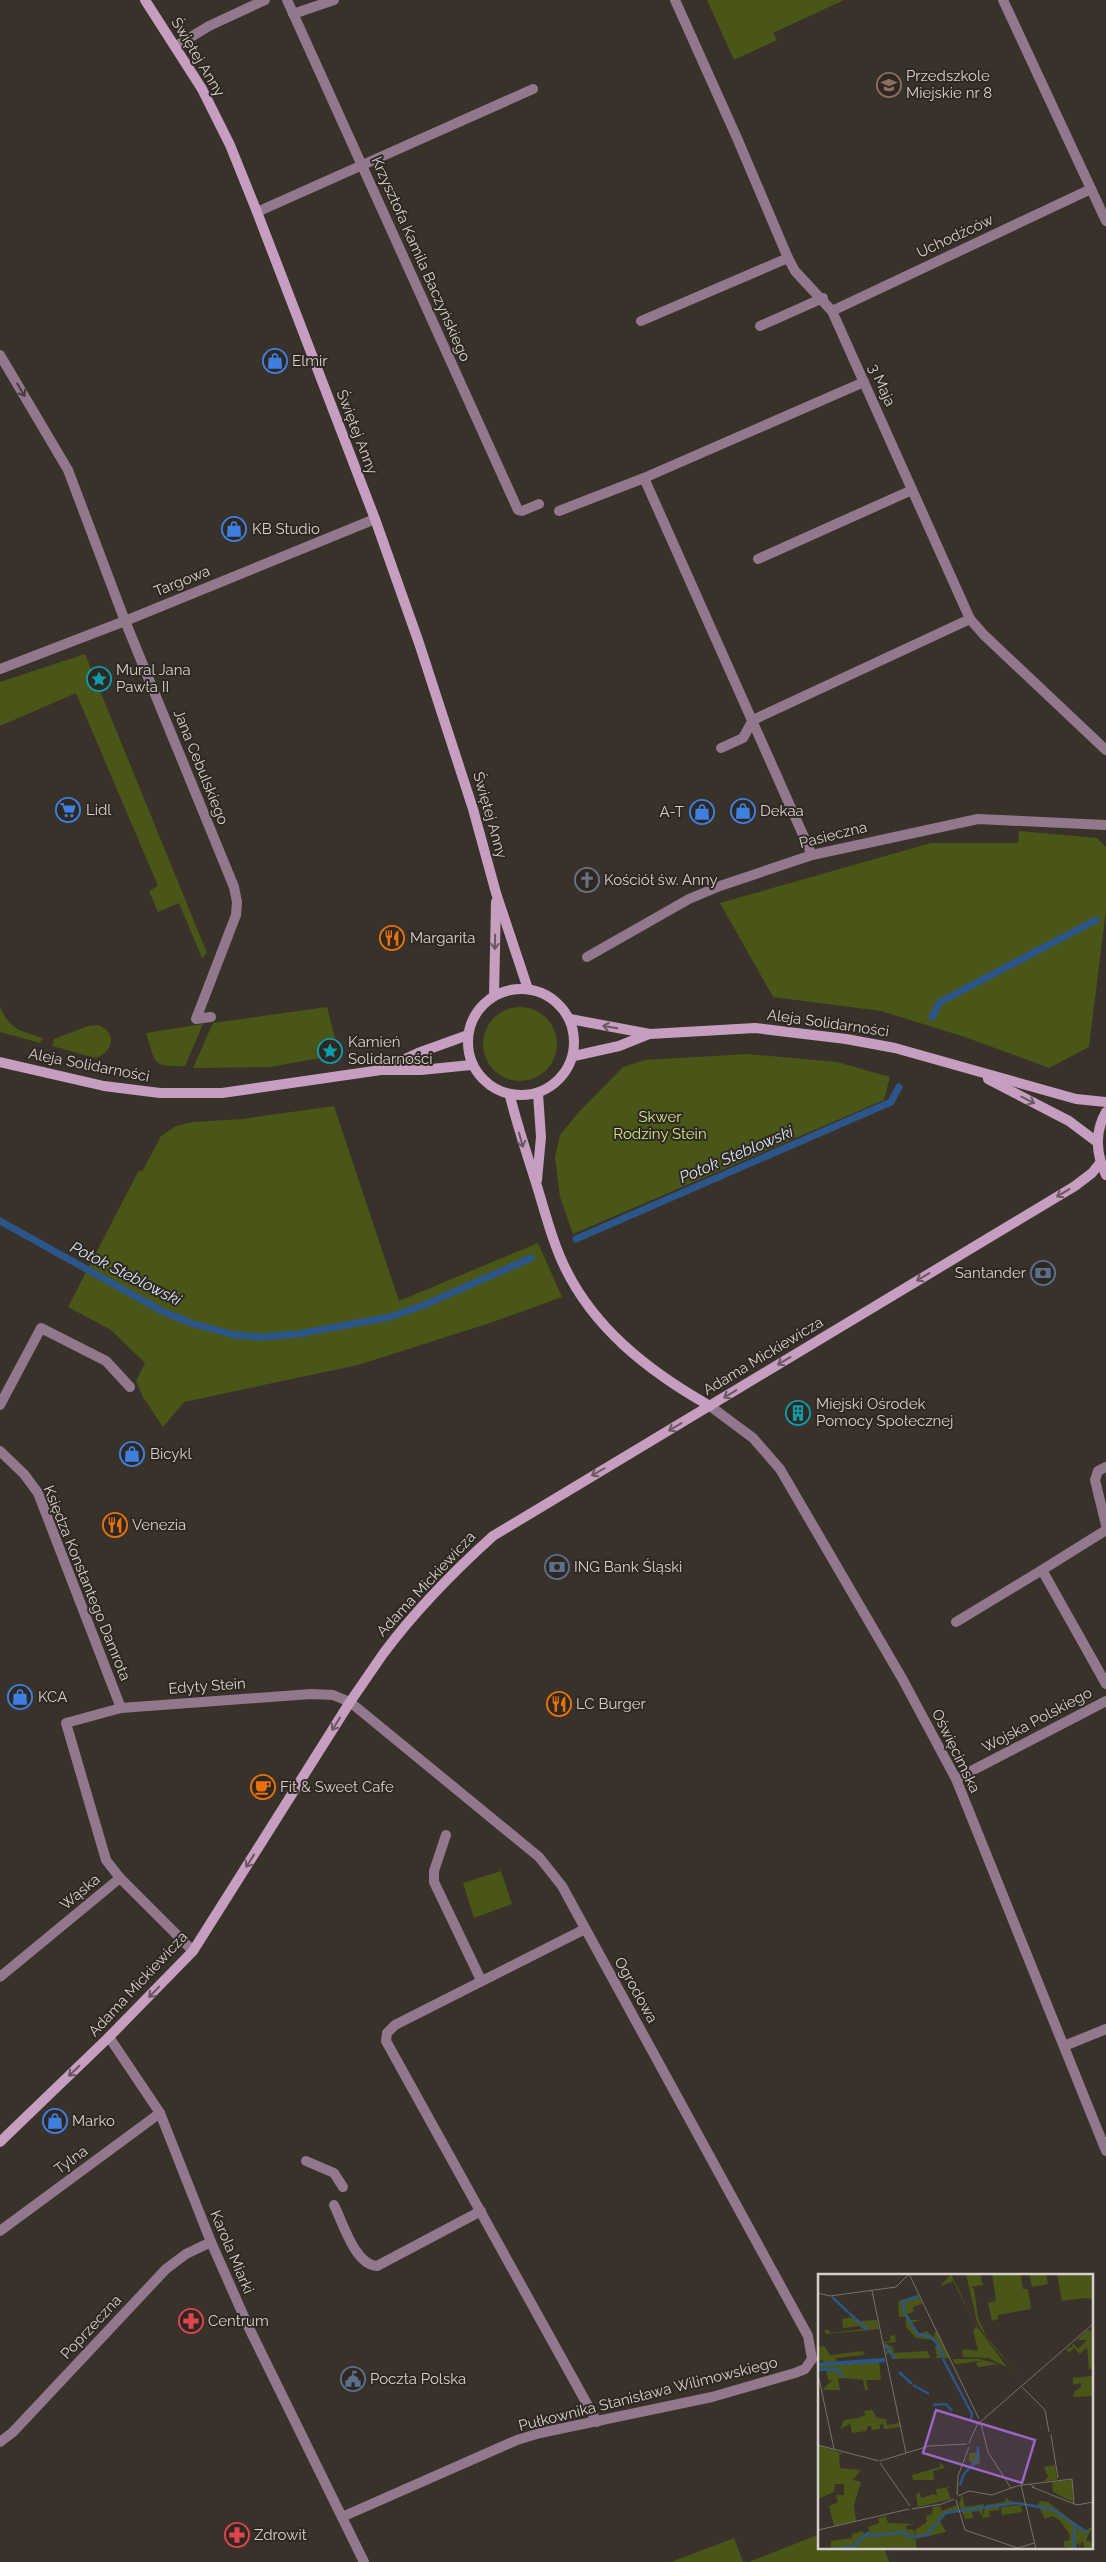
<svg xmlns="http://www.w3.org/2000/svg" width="1106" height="2562" font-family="Raleway,sans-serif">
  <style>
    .green { fill: #495617 }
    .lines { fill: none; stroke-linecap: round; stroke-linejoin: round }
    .stream { stroke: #2c5589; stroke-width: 7 }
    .street { stroke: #91788d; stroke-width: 10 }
    .secondary { stroke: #c69ec0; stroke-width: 10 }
    .oneway { stroke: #483c3d }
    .oneway2 { stroke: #6b5761 }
    .labels { text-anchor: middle; stroke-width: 4; stroke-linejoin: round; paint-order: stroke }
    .street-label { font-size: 15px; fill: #d5d0cc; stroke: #2f2822 }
    .poi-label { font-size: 15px; fill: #d5d0cc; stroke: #2f2822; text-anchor: start }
    .park-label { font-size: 15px; fill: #cde784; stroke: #2f2822 }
    .water-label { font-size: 16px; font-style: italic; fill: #d7e3f3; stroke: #2f2822 }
    .inset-river { fill: none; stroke: #2c5589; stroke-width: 2.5 }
    .inset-road { fill: none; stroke: #77716b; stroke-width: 1 }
    .view { fill: #9a65c4; fill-opacity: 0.15; stroke: #9a65c4; stroke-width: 2.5 }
    .inset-edge { fill: none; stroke: #d5d0cc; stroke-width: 2.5 }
  </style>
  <rect width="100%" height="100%" fill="#39322b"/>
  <g class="green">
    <polygon points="707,0 844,0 773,33 777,40 734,60"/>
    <polygon points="85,654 207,953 202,958 179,903 158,912 149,891 158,886 76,693 0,726 0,682"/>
    <polygon points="1019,831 1097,838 1106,847 1106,910 1089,1047 1049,1068 965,1037 881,1011 773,997 720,903 931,843 1018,843"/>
    <path d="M 0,1007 C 10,1030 21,1031 43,1038 L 40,1043 L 0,1032 Z"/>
    <polygon points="327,1007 336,1042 323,1045 326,1057 270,1067 193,1068 213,1023"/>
    <circle cx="520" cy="1044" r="37"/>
    <path d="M 203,1024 L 185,1066 C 151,1067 156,1063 146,1033 Z"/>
    <path d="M 98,1025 C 117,1032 114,1051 96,1058 L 52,1046 L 54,1039 L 88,1026 Z"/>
    <polygon points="747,1054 837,1062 890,1077 884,1100 573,1234 560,1197 555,1157 560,1135 578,1113 623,1067 645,1060"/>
    <polygon points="334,1106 399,1301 538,1243 562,1297 493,1322 358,1365 184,1402 163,1427 143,1397 136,1381 145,1363 111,1330 68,1307 139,1170 142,1172 161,1136 176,1126 193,1122 242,1119"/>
    <polygon points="501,1871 512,1904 474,1918 463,1883"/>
    <polygon points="820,2534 820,2548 884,2548 889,2562 749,2562"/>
    <polygon points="734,2538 743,2562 671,2562"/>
  </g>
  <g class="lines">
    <g class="stream">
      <polyline points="932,1017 940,1002 1096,920"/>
      <polyline points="0,1221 162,1311 191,1323 234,1335 263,1337 298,1334 390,1317 424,1305 531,1258"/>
      <polyline points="576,1239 891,1102 899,1087"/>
    </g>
    <g class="street">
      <polyline points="287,0 518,510 522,511 539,504"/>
      <polyline points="675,0 737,138 788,258 795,271 832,311 970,619 984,635 1106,750"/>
      <polyline points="1003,0 1106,221"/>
      <polyline points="293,14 334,0"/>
      <polyline points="176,46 209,26 265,0"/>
      <polyline points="257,212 533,89"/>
      <polyline points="832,311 1091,189"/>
      <polyline points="641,321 788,258"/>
      <polyline points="760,326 823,298"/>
      <polyline points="0,355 68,470 125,621 234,887 237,902 236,915 196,1019 211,1017"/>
      <polyline points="559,511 644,478"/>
      <polyline points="758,559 912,490"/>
      <polyline points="0,669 125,621 375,519"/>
      <polyline points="721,748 743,738 753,720 970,619"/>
      <polyline points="812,855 644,478 864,382"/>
      <polyline points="587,957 689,899 720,886 812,855 978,819 1106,825"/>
      <polyline points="0,1405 41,1328 106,1361 130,1387"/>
      <polyline points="710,1406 753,1438 780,1469 903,1680 956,1779 1106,2151"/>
      <polyline points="0,1451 24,1474 38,1493 121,1708"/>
      <polyline points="1106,1467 1098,1471 1095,1480 1106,1525"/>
      <polyline points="1106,1530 1042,1570 1106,1684"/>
      <polyline points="956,1622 1042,1570"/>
      <polyline points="956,1779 1106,1701"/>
      <polyline points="446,1835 434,1871 434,1882 481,1980"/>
      <polyline points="585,1929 395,2025 387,2033 386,2041 597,2422"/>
      <polyline points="193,1951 120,1878 106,1860 66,1723 121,1708 311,1694 333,1695 350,1702 539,1857 562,1886 808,2336 812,2359"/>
      <polyline points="0,1977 120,1878"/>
      <polyline points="109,2037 160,2113 211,2242 249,2328 364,2562"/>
      <polyline points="1064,2046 1106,2029"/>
      <polyline points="306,2161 334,2173 343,2187"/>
      <path d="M 334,2205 C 343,2223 355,2265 377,2266 L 481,2211"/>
      <polyline points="0,2231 160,2113"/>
      <polyline points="0,2442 13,2432 166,2269 186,2254 211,2242"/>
      <polyline points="342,2517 517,2440 540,2433 712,2397 795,2373 805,2369 812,2359"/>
    </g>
    <g class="secondary">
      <polyline points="145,0 202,89 230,145 257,212 375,519 419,643 473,809 496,893 528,989"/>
      <circle cx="521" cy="1042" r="53"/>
      <polyline points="494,996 496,902"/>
      <polyline points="570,1019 650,1034 755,1028 846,1039 895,1048 1076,1099 1106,1102"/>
      <polyline points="574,1056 619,1046 649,1034"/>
      <polyline points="0,1062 104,1086 160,1093 222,1093 381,1070 421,1070 471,1065"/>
      <polyline points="385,1068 418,1053 468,1035"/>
      <polyline points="988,1079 1069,1121 1097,1142"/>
      <path d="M 510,1096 C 517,1125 527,1154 536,1183 C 544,1208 550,1234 561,1259 C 590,1326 648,1371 710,1406"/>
      <path d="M 1106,1112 C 1094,1133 1096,1154 1106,1175"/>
      <polyline points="537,1180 541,1137 538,1094"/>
      <path d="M 0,2142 L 109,2037 L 193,1951 L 350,1702 L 383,1654 C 415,1611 453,1572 493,1536 L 1075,1186 L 1092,1173 L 1100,1163"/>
    </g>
  </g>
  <defs><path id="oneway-shaft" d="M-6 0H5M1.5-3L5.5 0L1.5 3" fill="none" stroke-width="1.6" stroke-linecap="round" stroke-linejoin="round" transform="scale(1.25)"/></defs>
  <use class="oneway" href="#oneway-shaft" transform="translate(21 390) rotate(59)"/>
  <g class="oneway2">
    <use href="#oneway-shaft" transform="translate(495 942) rotate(91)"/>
    <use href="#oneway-shaft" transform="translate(610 1027) rotate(-171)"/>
    <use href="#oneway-shaft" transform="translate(1028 1100) rotate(27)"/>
    <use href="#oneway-shaft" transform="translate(521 1140) rotate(74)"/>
    <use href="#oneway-shaft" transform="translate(1063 1193) rotate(149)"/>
    <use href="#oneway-shaft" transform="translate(923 1277) rotate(149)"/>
    <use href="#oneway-shaft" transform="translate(784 1361) rotate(149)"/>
    <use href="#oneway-shaft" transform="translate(730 1394) rotate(149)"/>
    <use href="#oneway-shaft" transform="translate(675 1427) rotate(149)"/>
    <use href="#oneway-shaft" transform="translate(598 1472) rotate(150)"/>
    <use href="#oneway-shaft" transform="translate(336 1724) rotate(122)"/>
    <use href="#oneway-shaft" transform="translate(250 1861) rotate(122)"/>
    <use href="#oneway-shaft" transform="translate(154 1992) rotate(134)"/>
    <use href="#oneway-shaft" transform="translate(74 2071) rotate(136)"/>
  </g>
  <defs>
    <symbol id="school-ring" viewBox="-11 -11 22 22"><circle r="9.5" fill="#2f2822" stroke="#8d6e63" stroke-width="1.5"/><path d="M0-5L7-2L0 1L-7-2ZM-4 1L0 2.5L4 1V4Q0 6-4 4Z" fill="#8d6e63"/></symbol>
    <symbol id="shop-ring" viewBox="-11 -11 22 22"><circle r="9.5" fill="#2f2822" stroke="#3f7fe0" stroke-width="1.5"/><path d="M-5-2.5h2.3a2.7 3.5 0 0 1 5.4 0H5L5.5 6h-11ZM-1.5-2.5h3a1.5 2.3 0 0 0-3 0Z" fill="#3f7fe0"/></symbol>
    <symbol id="sight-ring" viewBox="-11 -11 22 22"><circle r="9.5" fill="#2f2822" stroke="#0f9aa8" stroke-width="1.5"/><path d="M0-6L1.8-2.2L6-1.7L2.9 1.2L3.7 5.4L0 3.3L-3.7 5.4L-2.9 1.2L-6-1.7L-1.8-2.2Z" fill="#0f9aa8"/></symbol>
    <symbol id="supermarket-ring" viewBox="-11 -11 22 22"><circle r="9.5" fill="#2f2822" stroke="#3f7fe0" stroke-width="1.5"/><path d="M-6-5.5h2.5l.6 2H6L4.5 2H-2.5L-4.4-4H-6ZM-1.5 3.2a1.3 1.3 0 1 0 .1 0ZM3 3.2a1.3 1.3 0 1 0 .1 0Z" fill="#3f7fe0"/></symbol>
    <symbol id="church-ring" viewBox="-11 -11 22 22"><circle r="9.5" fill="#2f2822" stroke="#6b7280" stroke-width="1.5"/><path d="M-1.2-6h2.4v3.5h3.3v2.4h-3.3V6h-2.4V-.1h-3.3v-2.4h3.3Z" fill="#6b7280"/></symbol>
    <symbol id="restaurant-ring" viewBox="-11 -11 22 22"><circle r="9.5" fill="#2f2822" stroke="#e8710a" stroke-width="1.5"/><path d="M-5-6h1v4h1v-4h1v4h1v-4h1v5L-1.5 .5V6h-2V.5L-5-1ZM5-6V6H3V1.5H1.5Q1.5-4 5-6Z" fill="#e8710a"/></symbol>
    <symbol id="bank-ring" viewBox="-11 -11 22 22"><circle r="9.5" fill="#2f2822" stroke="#5c6f8a" stroke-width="1.5"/><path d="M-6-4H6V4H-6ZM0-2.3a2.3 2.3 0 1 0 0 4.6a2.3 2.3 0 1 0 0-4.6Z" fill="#5c6f8a"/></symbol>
    <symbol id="building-ring" viewBox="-11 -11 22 22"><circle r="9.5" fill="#2f2822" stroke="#0f9aa8" stroke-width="1.5"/><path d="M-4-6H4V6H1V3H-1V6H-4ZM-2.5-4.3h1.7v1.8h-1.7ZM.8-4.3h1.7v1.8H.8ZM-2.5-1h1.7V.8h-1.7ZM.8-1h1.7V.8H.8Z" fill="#0f9aa8"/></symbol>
    <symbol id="cafe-ring" viewBox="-11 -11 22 22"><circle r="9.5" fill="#2f2822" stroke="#e8710a" stroke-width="1.5"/><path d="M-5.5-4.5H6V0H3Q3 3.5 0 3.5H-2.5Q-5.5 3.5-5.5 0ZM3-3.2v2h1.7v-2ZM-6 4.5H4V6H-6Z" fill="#e8710a"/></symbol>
    <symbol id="pharmacy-ring" viewBox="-11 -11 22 22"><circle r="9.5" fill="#2f2822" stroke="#e0444e" stroke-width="1.5"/><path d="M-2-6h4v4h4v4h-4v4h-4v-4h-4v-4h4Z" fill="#e0444e"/></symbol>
    <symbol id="civic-ring" viewBox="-11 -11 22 22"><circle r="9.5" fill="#2f2822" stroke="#5c6f8a" stroke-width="1.5"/><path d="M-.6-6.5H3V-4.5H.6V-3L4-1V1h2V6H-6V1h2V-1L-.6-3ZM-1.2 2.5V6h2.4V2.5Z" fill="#5c6f8a"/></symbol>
  </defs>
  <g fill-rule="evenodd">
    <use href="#school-ring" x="875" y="71" width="28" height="28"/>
    <use href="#shop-ring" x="261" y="347" width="28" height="28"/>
    <use href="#shop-ring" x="220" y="515" width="28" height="28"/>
    <use href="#sight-ring" x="85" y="665" width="28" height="28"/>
    <use href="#supermarket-ring" x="54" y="796" width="28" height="28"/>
    <use href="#shop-ring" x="729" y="797" width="28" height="28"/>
    <use href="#shop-ring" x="688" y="798" width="28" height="28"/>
    <use href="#church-ring" x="573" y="866" width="28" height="28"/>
    <use href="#restaurant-ring" x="378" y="924" width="28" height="28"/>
    <use href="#sight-ring" x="316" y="1037" width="28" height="28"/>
    <use href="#bank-ring" x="1029" y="1259" width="28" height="28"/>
    <use href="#building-ring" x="784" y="1399" width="28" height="28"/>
    <use href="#shop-ring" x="118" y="1440" width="28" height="28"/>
    <use href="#restaurant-ring" x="101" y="1511" width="28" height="28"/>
    <use href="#bank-ring" x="543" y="1553" width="28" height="28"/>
    <use href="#shop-ring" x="6" y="1683" width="28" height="28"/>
    <use href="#restaurant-ring" x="545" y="1690" width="28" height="28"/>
    <use href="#cafe-ring" x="249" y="1773" width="28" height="28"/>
    <use href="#shop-ring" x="41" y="2107" width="28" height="28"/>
    <use href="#pharmacy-ring" x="177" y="2307" width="28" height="28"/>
    <use href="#civic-ring" x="339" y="2365" width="28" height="28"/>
    <use href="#pharmacy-ring" x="223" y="2521" width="28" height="28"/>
  </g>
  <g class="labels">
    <g class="street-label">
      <text transform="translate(198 57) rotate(59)" y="5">Świętej Anny</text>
      <text transform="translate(955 236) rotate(-25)" y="5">Uchodźców</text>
      <text transform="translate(421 259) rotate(66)" y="5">Krzysztofa Kamila Baczyńskiego</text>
      <text transform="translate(882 385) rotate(66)" y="5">3 Maja</text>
      <text transform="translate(357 432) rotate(69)" y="5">Świętej Anny</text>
      <text transform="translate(182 581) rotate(-22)" y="5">Targowa</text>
      <text transform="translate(201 767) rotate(68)" y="5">Jana Cebulskiego</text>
      <text transform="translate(490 815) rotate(74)" y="5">Świętej Anny</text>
      <text transform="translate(833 835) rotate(-14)" y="5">Pasieczna</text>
      <text transform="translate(828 1023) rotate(8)" y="5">Aleja Solidarności</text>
      <text transform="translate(89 1065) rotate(11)" y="5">Aleja Solidarności</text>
      <text transform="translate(763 1356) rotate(-31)" y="5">Adama Mickiewicza</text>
      <text transform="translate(87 1583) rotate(68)" y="5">Księdza Konstantego Damrota</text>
      <text transform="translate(426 1584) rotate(-47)" y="5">Adama Mickiewicza</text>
      <text transform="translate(207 1686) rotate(-4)" y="5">Edyty Stein</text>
      <text transform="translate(1037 1720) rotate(-28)" y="5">Wojska Polskiego</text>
      <text transform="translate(956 1751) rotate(64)" y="5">Oświęcimska</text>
      <text transform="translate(80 1892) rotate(-40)" y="5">Wąska</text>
      <text transform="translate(138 1984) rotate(-47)" y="5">Adama Mickiewicza</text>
      <text transform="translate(636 1990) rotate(61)" y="5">Ogrodowa</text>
      <text transform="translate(71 2160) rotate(-36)" y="5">Tylna</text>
      <text transform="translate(232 2252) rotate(67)" y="5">Karola Miarki</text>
      <text transform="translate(91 2327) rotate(-47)" y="5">Poprzeczna</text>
      <text transform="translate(648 2394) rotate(-14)" y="5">Pułkownika Stanisława Wilimowskiego</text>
    </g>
    <g class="poi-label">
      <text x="906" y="81">Przedszkole<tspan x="906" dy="17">Miejskie nr 8</tspan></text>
      <text x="292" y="366">Elmir</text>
      <text x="252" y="534">KB Studio</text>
      <text x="116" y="675">Mural Jana<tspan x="116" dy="17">Pawła II</tspan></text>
      <text x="86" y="815">Lidl</text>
      <text x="760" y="816">Dekaa</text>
      <text x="684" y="817" text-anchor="end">A-T</text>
      <text x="604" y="885">Kościół św. Anny</text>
      <text x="410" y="943">Margarita</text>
      <text x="348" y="1047">Kamień<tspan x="348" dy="17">Solidarności</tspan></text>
      <text x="1026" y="1278" text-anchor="end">Santander</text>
      <text x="816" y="1409">Miejski Ośrodek<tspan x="816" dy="17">Pomocy Społecznej</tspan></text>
      <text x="150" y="1459">Bicykl</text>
      <text x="132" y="1530">Venezia</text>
      <text x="574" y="1572">ING Bank Śląski</text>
      <text x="38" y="1702">KCA</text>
      <text x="576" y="1709">LC Burger</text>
      <text x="280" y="1792">Fit &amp; Sweet Cafe</text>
      <text x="72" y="2126">Marko</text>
      <text x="208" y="2326">Centrum</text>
      <text x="370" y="2384">Poczta Polska</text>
      <text x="254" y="2540">Zdrowit</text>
    </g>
    <g class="park-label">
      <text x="660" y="1122">Skwer<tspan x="660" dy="17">Rodziny Stein</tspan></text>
    </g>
    <g class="water-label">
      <text transform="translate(736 1154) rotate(-23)" y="6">Potok Steblowski</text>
      <text transform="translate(126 1273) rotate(27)" y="6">Potok Steblowski</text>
    </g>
  </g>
  <g transform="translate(818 2274)">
    <rect width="275" height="275" fill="#39322b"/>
    <path d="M 133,0 L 156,48 L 189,93 L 170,84 L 145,83 L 144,77 L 147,75 L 160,77 L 155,55 L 159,54 L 135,7 L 122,12 ZM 148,0 L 162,0 L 165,11 L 152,13 L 156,14 L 160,44 L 169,63 L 201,102 L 176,73 L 165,58 L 159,48 ZM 174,0 L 207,0 L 203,1 L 205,15 L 210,15 L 213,35 L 180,41 L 180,45 L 174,47 L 170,29 L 178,27 ZM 211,0 L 228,0 L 230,10 L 214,13 ZM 239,0 L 275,0 L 275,30 L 274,25 L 266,24 L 244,27 ZM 100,21 L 104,30 L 95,33 L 96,38 L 89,40 L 93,46 L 103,46 L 93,49 L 93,52 L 101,60 L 109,57 L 115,63 L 118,56 L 132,84 L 115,84 L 119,83 L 117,73 L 120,70 L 115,66 L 98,64 L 88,53 L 88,43 L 81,43 L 80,27 ZM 12,22 L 42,47 L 59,46 L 61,55 L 8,60 L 6,56 L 11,56 L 12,59 L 45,55 L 41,52 L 25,54 L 24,45 L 35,43 ZM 275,56 L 275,95 L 271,95 L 269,73 L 262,80 L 256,74 L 251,79 L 248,75 L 254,73 L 255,69 L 260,75 L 269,66 L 259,66 L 268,57 ZM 77,61 L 78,68 L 66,69 L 75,73 L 76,79 L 109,77 L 113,84 L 69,85 L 76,84 L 75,79 L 68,80 L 67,77 L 72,76 L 66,74 L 65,68 L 72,67 L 72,62 ZM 6,72 L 12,81 L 45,77 L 46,81 L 18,84 L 18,89 L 6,90 L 5,86 L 0,87 L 0,73 ZM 135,85 L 161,85 L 181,90 L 160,93 L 158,89 L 163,87 L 137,90 ZM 61,87 L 63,106 L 48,106 L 50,116 L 47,116 L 45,106 L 26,104 L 20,105 L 22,116 L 4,116 L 14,106 L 10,106 L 8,96 L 0,96 L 0,91 ZM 274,102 L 275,122 L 255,123 L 257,117 L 263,113 L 263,109 L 255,111 L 255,104 ZM 54,136 L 59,144 L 68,145 L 69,151 L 81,149 L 82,153 L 66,155 L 65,150 L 62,151 L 62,155 L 54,156 L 53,152 L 50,152 L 48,157 L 34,159 L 32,150 L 22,155 L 26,146 L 40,144 L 47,141 L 46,137 ZM 0,171 L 24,179 L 21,181 L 22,194 L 43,196 L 35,206 L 43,208 L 36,231 L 38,247 L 16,252 L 11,232 L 20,228 L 18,221 L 26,221 L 26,210 L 17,210 L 16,218 L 0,225 ZM 161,172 L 162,189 L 156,192 L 151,186 L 151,179 L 160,179 ZM 122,188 L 127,194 L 115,197 L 116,206 L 95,206 L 94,201 L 122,193 ZM 237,191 L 239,206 L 226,207 L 230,203 L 226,193 ZM 254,206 L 255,228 L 235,218 L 234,208 ZM 132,213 L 129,215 L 133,225 L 100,233 L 98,220 L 102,219 L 103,224 L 116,220 L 119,222 L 118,215 ZM 144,221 L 147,233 L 166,230 L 164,242 L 161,237 L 154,238 L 155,244 L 147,245 L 141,230 ZM 189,223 L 191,227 L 206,229 L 182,230 L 181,236 L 171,237 L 172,243 L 164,244 L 168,231 L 186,228 ZM 222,227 L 230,228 L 267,257 L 275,252 L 268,266 L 275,269 L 274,273 L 267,275 L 264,266 L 262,273 L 260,268 L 258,275 L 246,273 L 246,267 L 252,266 L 251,259 L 241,246 L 234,242 L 227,245 L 221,233 L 208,230 L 220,231 ZM 139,231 L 142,237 L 129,239 L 122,247 L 128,258 L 98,265 L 97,256 L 109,248 L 108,242 L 114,240 L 115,233 L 122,232 L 124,237 ZM 203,231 L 204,238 L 184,241 L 183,233 ZM 68,242 L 70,249 L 96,250 L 88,252 L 88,255 L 96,256 L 99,275 L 7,275 L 13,273 L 13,267 L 34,264 L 34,260 L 45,257 L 46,261 L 51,257 L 50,253 L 61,249 L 60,244 Z" fill="#495617"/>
    <path class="inset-river" d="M 100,22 L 84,28 L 88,41 L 100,60 L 113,63 L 120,71 L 125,84M 14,23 L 30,38M 31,39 L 50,56M 67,71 L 77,85M 125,85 L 154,140 L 153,145M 0,90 L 67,85M 0,91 L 67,87M 0,96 L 19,95 L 25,103M 81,98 L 94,110M 95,111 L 111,120M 115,131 L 128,130 L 134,137M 142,211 L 146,200 L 159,186 L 160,173M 12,275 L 35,273 L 49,259 L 53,262 L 86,258 L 91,263 L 109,261 L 127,239 L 198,229 L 234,235 L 270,259M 255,275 L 257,251"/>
    <path class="inset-road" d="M 54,17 L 88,179M 0,19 L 12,22 L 78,13 L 91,0 L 161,145M 0,100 L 16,175M 204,113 L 227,136 L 231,158M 161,149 L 275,50M 163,150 L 170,178 L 193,214M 233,161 L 240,204M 151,169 L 160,149M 0,171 L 61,187M 62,187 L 111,172 L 149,170M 62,189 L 92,232M 213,210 L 254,205 L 256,229M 203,211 L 218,275M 214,213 L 259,231 L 275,228M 139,221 L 140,202 L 151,173M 140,222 L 151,217 L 174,221 L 199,212 L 212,210 L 216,213M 138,226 L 147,256 L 200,274 L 216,269M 94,235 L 124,230 L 136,225M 0,256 L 91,235"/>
    <path class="view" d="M 118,136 L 217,166 L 204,209 L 105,179 Z"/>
    <rect width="275" height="275" class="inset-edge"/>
  </g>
</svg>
